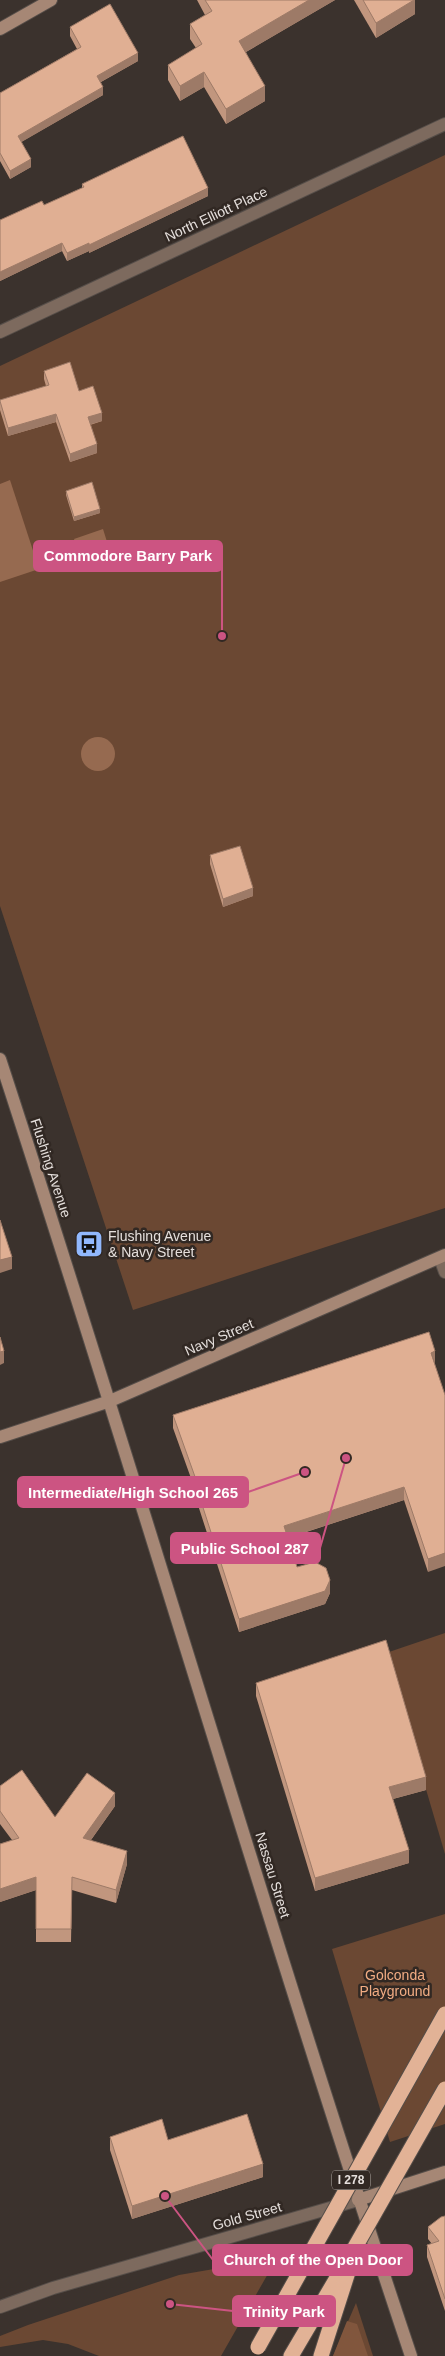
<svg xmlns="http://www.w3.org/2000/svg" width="445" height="2356" font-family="Arial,sans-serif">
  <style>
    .green { fill: #6b4833 }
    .forest { fill: #81563d }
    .water { fill: #966a50 }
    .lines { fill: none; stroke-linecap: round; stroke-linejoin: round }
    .street-casing { stroke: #564e49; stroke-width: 14 }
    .secondary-casing { stroke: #564e49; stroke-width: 14 }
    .highway-casing { stroke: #564e49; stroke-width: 17 }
    .street { stroke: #7d6a5e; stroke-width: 12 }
    .secondary { stroke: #a68775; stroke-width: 12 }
    .highway { stroke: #e2b296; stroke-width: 15 }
    .highway-bridge-casing { stroke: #564e49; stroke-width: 17; stroke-linecap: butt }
    .highway-bridge { stroke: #e2b296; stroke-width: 15 }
    .wall { fill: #c1967e }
    .shaded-wall { fill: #9d7a67 }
    .building { fill: #e0af93; stroke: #9d7a67 }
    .labels { text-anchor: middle; stroke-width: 5; stroke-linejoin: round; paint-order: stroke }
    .shield { fill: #312823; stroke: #afa8a4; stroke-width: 1 }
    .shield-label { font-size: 12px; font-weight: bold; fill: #e5dfdc }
    .street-label { font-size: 14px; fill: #e5dfdc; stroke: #312823 }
    .poi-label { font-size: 14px; fill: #e5dfdc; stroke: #312823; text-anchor: start }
    .park-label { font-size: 14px; fill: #f1ac83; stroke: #312823 }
    .leader { fill: none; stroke: #cc5482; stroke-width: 2 }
    .callout-dot { fill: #cc5482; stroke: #312823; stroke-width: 2 }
    .callout { fill: #cc5482; stroke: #cc5482; stroke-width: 2 }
    .callout-label { font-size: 15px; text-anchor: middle; font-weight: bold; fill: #fff }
  </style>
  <rect width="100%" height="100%" fill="#3b322d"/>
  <g class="green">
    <polygon points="445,155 445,1208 133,1310 0,906 0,366"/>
    <polygon points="445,1633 445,1854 386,1653"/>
    <polygon points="445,1914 445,2124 390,2142 332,1949"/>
    <polygon points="277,2258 221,2356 99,2356 68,2344 43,2340 0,2347 0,2336 28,2325 179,2275"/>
    <polygon points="356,2303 373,2356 333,2356"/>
  </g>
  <polygon class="forest" points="347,2321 357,2324 368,2356 333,2356"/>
  <g class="water">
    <polygon points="10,480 39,569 0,582 0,484"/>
    <polygon points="103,529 112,558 83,568 74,539"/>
    <circle cx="98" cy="754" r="17"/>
  </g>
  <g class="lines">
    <defs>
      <g id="street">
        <polyline points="0,332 445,124"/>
        <polyline points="440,1258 445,1272"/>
        <polyline points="0,2307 53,2288 358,2200"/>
      </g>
      <g id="secondary">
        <polyline points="0,29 51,0"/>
        <path d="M 0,1059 C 141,1490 267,1926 411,2356"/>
        <polyline points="0,1437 110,1401 445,1255"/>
        <polyline points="358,2200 445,2172"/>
      </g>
      <g id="highway">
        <polyline points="291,2356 354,2249"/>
        <polyline points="321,2356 348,2272"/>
      </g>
    </defs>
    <use href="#street" class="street-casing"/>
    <use href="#secondary" class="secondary-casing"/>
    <use href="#highway" class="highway-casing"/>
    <use href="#street" class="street"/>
    <use href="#secondary" class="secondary"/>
    <use href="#highway" class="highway"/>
    <defs>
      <g id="highway-bridge">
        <polyline points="354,2249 445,2089"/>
        <polyline points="258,2347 445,2014"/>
      </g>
    </defs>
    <use href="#highway-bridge" class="highway-bridge-casing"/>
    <use href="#highway-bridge" class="highway-bridge"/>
  </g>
  <g class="wall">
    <polygon points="197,0 335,0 246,52 265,101 226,124 204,87 180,101 168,80 168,65 196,48 190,39 190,24 205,15"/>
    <polygon points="354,0 415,0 415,14 376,38"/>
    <polygon points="70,27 138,61 101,82 103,95 21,142 31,167 10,179 0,161 0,93 77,49 70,36"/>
    <polygon points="82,184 208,196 89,253 89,251 67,261 62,251 0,281 0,220 44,205 82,188"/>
    <polygon points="44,371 79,391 102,421 90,425 97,453 70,462 56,422 8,436 0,410 0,400 46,386 44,379"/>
    <polygon points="66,491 100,513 74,521 66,495"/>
    <polygon points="210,855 253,896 223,907 210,864"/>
    <polygon points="429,1332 428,1572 404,1500 288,1538 297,1567 330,1593 325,1604 239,1632 197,1502 197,1495 173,1428 173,1415"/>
    <polygon points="256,1683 426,1790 393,1799 409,1863 315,1891 256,1696"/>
    <polygon points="0,1786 55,1817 115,1806 91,1840 127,1864 116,1903 72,1890 71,1942 36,1942 36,1890 0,1902 0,1844 12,1840 0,1824"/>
    <polygon points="110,2137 168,2140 263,2177 132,2219 110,2150"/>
    <polygon points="445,2216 445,2311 427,2257 427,2245 432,2244 428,2239 428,2227"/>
  </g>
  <g class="shaded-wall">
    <polygon points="309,0 335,0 239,56 239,41"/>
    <polygon points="414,0 415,0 415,14 376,38 376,23"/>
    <polygon points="138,53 138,61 97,84 97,76"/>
    <polygon points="204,72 204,87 180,101 180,86"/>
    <polygon points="265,86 265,101 226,124 226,109"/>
    <polygon points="103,87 103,95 18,144 18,136"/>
    <polygon points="31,159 31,167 10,179 10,171"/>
    <polygon points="208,188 208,196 89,253 89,245"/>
    <polygon points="62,243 62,251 0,281 0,272"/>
    <polygon points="89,243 89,251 67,261 67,253"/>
    <polygon points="102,413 102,421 88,425 88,417"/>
    <polygon points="56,414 56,422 8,436 8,428"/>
    <polygon points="97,444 97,453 70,462 70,454"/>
    <polygon points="100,509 100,513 74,521 74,517"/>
    <polygon points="253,888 253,896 223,907 223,899"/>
    <polygon points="12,1257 12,1269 0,1273 0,1260"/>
    <polygon points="4,1351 4,1363 0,1365 0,1352"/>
    <polygon points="435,1351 435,1364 431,1353"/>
    <polygon points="404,1487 404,1500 284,1539 284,1526"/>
    <polygon points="445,1553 445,1566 428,1572 428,1559"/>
    <polygon points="330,1580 330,1593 325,1604 239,1632 239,1619"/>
    <polygon points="426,1777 426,1790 389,1800 389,1787"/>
    <polygon points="115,1793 115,1806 83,1851 83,1838"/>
    <polygon points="409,1850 409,1863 315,1891 315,1878"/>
    <polygon points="127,1851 127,1864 116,1903 116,1890"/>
    <polygon points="36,1877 36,1890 0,1902 0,1889"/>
    <polygon points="263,2164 263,2177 132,2219 132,2206"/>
  </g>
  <g class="building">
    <polygon points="205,0 309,0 239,41 265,86 226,109 204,72 180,86 168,65 202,44 190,24 212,11"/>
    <polygon points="363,0 414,0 376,23"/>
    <polygon points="110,4 138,53 97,76 103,87 18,136 31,159 10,171 0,153 0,93 81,47 70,27"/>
    <polygon points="183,136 208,188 89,245 89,243 67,253 62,243 0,272 0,220 42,201 44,205 84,187 82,184"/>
    <polygon points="70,362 79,391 93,386 102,413 88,417 97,444 70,454 56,414 8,428 0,401 0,400 49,385 44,371"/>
    <polygon points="92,482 100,509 74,517 66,491"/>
    <polygon points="240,846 253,888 223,899 210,855"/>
    <polygon points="0,1220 12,1257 0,1260"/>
    <polygon points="429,1332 435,1351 431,1353 445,1395 445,1553 428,1559 404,1487 284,1526 297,1567 315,1562 326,1568 330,1580 325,1591 239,1619 197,1489 199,1488 173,1415"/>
    <polygon points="0,1337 4,1351 0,1352"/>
    <polygon points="386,1640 426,1777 389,1787 409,1850 315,1878 256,1683"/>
    <polygon points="22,1770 55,1817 87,1773 115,1793 83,1838 127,1851 116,1890 72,1877 71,1929 36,1929 36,1877 0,1889 0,1844 19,1838 0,1811 0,1786"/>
    <polygon points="247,2114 263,2164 132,2206 110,2137 162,2119 168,2140"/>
    <polygon points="445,2216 445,2299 427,2245 439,2241 428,2227 441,2217"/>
  </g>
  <defs>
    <symbol id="bus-square" viewBox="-11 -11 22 22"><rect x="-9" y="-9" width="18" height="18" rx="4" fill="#91b8fd" stroke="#312823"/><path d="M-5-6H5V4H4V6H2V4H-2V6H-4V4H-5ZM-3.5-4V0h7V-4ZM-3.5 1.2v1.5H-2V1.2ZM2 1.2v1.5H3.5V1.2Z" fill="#111"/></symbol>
  </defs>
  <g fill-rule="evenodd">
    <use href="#bus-square" x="73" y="1228" width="32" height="32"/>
  </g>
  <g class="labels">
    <rect class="shield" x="332" y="2170.5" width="38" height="19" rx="4"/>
    <g class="shield-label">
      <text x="351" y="2184">I 278</text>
    </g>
    <g class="street-label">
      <text transform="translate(216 214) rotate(-25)" y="5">North Elliott Place</text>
      <text transform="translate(51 1168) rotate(72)" y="5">Flushing Avenue</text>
      <text transform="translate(219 1337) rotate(-23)" y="5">Navy Street</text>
      <text transform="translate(273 1875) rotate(73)" y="5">Nassau Street</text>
      <text transform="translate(247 2216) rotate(-16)" y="5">Gold Street</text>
    </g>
    <g class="poi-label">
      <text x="108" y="1241">Flushing Avenue<tspan x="108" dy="16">&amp; Navy Street</tspan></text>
    </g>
    <g class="park-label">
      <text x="395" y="1980">Golconda<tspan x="395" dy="16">Playground</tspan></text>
    </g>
  </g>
  <path class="leader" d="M222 636L222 556M305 1472L248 1492M346 1458L320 1548M165 2196L213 2260M170 2304L233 2311"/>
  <g class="callout-dot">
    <circle cx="222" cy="636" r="5"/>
    <circle cx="305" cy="1472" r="5"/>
    <circle cx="346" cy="1458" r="5"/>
    <circle cx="165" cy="2196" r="5"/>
    <circle cx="170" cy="2304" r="5"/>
  </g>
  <g class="callout">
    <rect x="34" y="541" width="188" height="30" rx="5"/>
    <rect x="18" y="1477" width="230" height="30" rx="5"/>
    <rect x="171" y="1533" width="149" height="30" rx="5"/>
    <rect x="213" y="2245" width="199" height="30" rx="5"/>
    <rect x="233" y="2296" width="102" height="30" rx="5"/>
  </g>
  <g class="callout-label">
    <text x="128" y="561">Commodore Barry Park</text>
    <text x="133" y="1498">Intermediate/High School 265</text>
    <text x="245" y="1554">Public School 287</text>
    <text x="313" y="2265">Church of the Open Door</text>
    <text x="284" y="2317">Trinity Park</text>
  </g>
</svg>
